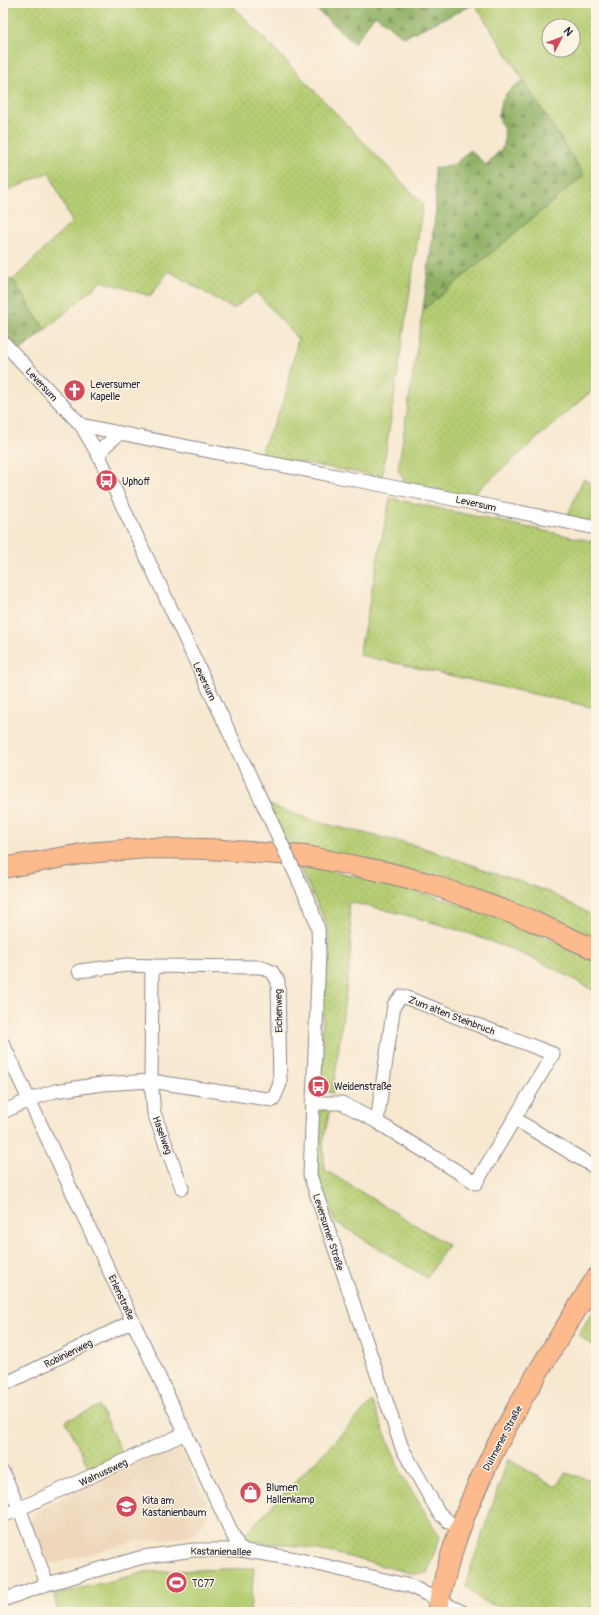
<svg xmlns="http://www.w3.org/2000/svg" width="599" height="1615" font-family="Pangolin,sans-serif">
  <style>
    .built { fill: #eed7bb }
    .grass { fill: url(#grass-dots); stroke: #6c7857; fill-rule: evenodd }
    .forest { fill: url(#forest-firs); stroke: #596a50 }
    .pitch { fill: #b5ce73; stroke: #6c7857 }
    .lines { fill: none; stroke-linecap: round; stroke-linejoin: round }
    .street-casing { stroke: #8c8586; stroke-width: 15 }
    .primary-casing { stroke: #8c8586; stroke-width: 22 }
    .street { stroke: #fff; stroke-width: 13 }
    .primary { stroke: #fcba8d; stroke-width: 20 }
    .street-bridge-casing { stroke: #8c8586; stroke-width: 15; stroke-linecap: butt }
    .street-bridge { stroke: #fff; stroke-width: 13 }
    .labels { text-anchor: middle; stroke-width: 3; stroke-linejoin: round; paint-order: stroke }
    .street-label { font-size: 10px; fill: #22223b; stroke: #fcf5e5 }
    .poi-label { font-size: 10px; fill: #22223b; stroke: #fcf5e5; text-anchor: start }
  </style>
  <defs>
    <pattern id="grass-dots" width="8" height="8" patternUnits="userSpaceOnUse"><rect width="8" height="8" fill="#b5ce73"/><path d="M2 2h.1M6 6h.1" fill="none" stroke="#9bb164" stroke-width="1.8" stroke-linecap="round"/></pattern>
    <pattern id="forest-firs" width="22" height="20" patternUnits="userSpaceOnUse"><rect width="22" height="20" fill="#90b165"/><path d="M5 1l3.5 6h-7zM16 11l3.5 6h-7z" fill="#759054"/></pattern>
  </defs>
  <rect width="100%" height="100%" fill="#fcf5e5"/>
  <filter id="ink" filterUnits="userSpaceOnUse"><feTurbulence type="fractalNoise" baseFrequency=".025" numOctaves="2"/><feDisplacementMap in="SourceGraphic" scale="8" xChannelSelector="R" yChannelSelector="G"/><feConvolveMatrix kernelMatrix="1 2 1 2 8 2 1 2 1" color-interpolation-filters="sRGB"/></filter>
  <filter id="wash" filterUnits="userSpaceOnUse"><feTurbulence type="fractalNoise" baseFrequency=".012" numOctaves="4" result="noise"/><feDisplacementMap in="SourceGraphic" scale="16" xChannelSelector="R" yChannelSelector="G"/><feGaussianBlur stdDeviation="0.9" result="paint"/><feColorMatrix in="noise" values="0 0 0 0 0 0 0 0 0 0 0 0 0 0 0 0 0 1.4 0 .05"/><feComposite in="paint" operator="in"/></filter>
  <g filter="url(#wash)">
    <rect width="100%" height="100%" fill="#f7e8d0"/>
    <polygon class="built" points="168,1448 177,1449 181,1451 206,1502 207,1516 201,1527 195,1533 183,1537 137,1541 57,1563 47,1562 43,1558 29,1522 34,1513 73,1492"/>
    <g class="grass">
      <polygon points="3,3 230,3 423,204 382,477 259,455 284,401 298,339 256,292 233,309 169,271 150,296 102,281 45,330 13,280 72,222 49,172 3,193"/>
      <path d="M 474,3 L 596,3 L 596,387 L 470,497 L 405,483 L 398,469 L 423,310 L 584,175 ZM 549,26 L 573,26 L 573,50 L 549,50 Z"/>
      <polygon points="595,474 596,523 567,517 583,479 592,483"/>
      <polygon points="390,498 596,542 596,708 359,655"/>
      <polygon points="269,805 317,822 418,846 549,892 596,917 596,941 504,899 452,881 288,846"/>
      <path d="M 298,865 C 404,885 501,910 596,962 L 596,992 C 576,981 555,968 534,959 C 475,933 411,914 348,902 L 351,929 L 350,959 L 333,1093 L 324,1091 L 320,1084 L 325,977 L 329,941 L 326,922 Z"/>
      <path d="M 321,1109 L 330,1109 L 323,1143 L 325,1170 L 448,1245 L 427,1278 L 334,1221 L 331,1209 L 328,1208 L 323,1204 C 318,1173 310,1139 321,1109 Z"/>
      <polygon points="596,1306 596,1348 578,1335"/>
      <path d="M 372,1402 L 402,1475 L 440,1537 L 427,1573 L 414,1574 C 371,1563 326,1549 281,1544 C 268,1543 253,1544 243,1536 Z"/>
      <polygon points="99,1406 123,1455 90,1471 66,1421"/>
      <polygon points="508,1459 556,1487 565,1473 591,1480 596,1477 596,1612 514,1612 480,1600 465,1585"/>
    </g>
    <g class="forest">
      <polygon points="321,3 474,3 475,4 404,37 375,15 354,43 315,8"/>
      <path d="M 523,81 L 584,175 L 423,310 L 436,209 L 434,168 L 455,164 L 470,150 L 486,165 L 504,146 C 504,141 505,135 504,130 C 503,126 500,122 499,118 C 497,101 509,88 523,81 Z"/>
      <polygon points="3,276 13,280 45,330 15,355 3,342"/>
    </g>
    <polygon class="pitch" points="254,1568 250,1612 58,1612 54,1595 146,1572"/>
  </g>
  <g filter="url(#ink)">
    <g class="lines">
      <defs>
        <g id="street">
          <polyline points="3,342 81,425 99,456 264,806"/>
          <path d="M 81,425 C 252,461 425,492 596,528"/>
          <polyline points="99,456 105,446 120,433"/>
          <polyline points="311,907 318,929 319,954 310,1175 402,1448 439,1513 449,1522 460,1528"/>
          <polyline points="79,971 127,965 152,966"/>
          <polyline points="3,1044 240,1550"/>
          <polyline points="312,1103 342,1103 377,1122 476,1183 553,1054 402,996 394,1005 377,1122"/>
          <polyline points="3,1112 29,1100 55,1091 102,1084 151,1081 273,1100 280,1084 278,981 272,972 262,967 152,966 151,1081 154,1113 182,1188"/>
          <polyline points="515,1119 596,1168"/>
          <polyline points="3,1385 133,1321"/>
          <polyline points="3,1473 20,1510 47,1584"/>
          <polyline points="3,1516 186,1433"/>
          <polyline points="3,1600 47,1584 143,1557 194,1550 240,1550 296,1559 410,1586 462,1612"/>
        </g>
        <g id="primary">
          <polyline points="3,868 87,853 147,848 208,849 306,856 385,872 431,884 528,919 596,950"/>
          <path d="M 437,1612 C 459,1489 532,1382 596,1278"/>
        </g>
      </defs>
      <use href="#street" class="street-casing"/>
      <use href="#primary" class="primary-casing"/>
      <use href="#street" class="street"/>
      <use href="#primary" class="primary"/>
      <defs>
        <polyline id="street-bridge" points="264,806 311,907"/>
      </defs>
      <use href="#street-bridge" class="street-bridge-casing"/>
      <use href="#street-bridge" class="street-bridge"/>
    </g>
  </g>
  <defs>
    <symbol id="church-disc" viewBox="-11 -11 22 22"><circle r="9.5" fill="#d1495b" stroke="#fcf5e5"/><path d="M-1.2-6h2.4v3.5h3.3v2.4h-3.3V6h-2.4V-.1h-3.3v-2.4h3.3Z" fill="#fff"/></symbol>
    <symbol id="bus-disc" viewBox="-11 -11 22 22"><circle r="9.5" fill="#d1495b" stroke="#fcf5e5"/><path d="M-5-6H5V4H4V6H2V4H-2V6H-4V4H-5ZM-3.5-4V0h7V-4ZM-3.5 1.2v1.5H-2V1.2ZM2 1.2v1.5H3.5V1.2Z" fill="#fff"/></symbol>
    <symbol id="shop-disc" viewBox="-11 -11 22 22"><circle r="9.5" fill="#d1495b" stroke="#fcf5e5"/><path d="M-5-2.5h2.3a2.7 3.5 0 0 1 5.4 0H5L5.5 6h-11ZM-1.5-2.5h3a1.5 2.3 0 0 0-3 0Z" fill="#fff"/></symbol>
    <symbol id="school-disc" viewBox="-11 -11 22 22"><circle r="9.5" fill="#d1495b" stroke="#fcf5e5"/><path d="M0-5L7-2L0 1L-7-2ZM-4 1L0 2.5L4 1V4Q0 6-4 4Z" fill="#fff"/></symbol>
    <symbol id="stadium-disc" viewBox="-11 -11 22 22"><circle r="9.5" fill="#d1495b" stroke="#fcf5e5"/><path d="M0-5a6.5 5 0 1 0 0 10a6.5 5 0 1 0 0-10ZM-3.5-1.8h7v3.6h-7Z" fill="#fff"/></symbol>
  </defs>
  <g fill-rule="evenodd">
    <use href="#church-disc" x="62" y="378" width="25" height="25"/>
    <use href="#bus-disc" x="94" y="468" width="25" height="25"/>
    <use href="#bus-disc" x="306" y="1074" width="25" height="25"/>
    <use href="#shop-disc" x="238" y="1480" width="25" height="25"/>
    <use href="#school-disc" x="114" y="1494" width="25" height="25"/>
    <use href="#stadium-disc" x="164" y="1570" width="25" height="25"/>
  </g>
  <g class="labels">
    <g class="street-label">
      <text transform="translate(42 384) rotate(47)" y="4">Leversum</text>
      <text transform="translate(476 503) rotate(12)" y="4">Leversum</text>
      <text transform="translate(205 681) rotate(65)" y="4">Leversum</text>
      <text transform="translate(278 1011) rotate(-91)" y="4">Eichenweg</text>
      <text transform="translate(452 1015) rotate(21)" y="4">Zum alten Steinbruch</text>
      <text transform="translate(163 1135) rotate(70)" y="4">Haselweg</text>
      <text transform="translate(329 1232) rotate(72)" y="4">Leversumer Straße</text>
      <text transform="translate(122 1297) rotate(65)" y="4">Erlenstraße</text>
      <text transform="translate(68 1353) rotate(-26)" y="4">Robinienweg</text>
      <text transform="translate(502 1438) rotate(-62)" y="4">Dülmener Straße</text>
      <text transform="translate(103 1472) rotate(-25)" y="4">Walnussweg</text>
      <text transform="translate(221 1551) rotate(1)" y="4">Kastanienallee</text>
    </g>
    <g class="poi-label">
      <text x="90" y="388">Leversumer<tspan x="90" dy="12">Kapelle</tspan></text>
      <text x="122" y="485">Uphoff</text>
      <text x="334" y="1090">Weidenstraße</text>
      <text x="266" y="1491">Blumen<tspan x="266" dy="12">Hallenkamp</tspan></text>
      <text x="142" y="1504">Kita am<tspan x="142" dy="12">Kastanienbaum</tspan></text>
      <text x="192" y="1587">TC77</text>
    </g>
  </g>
  <rect width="599" height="1615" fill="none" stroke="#fcf5e5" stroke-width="16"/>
  <g transform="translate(561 38) rotate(48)"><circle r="19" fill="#fcf5e5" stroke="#a5a1a1"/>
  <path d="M0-3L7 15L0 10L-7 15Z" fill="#d1495b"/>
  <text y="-6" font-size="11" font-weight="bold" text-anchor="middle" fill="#22223b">N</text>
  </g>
</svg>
